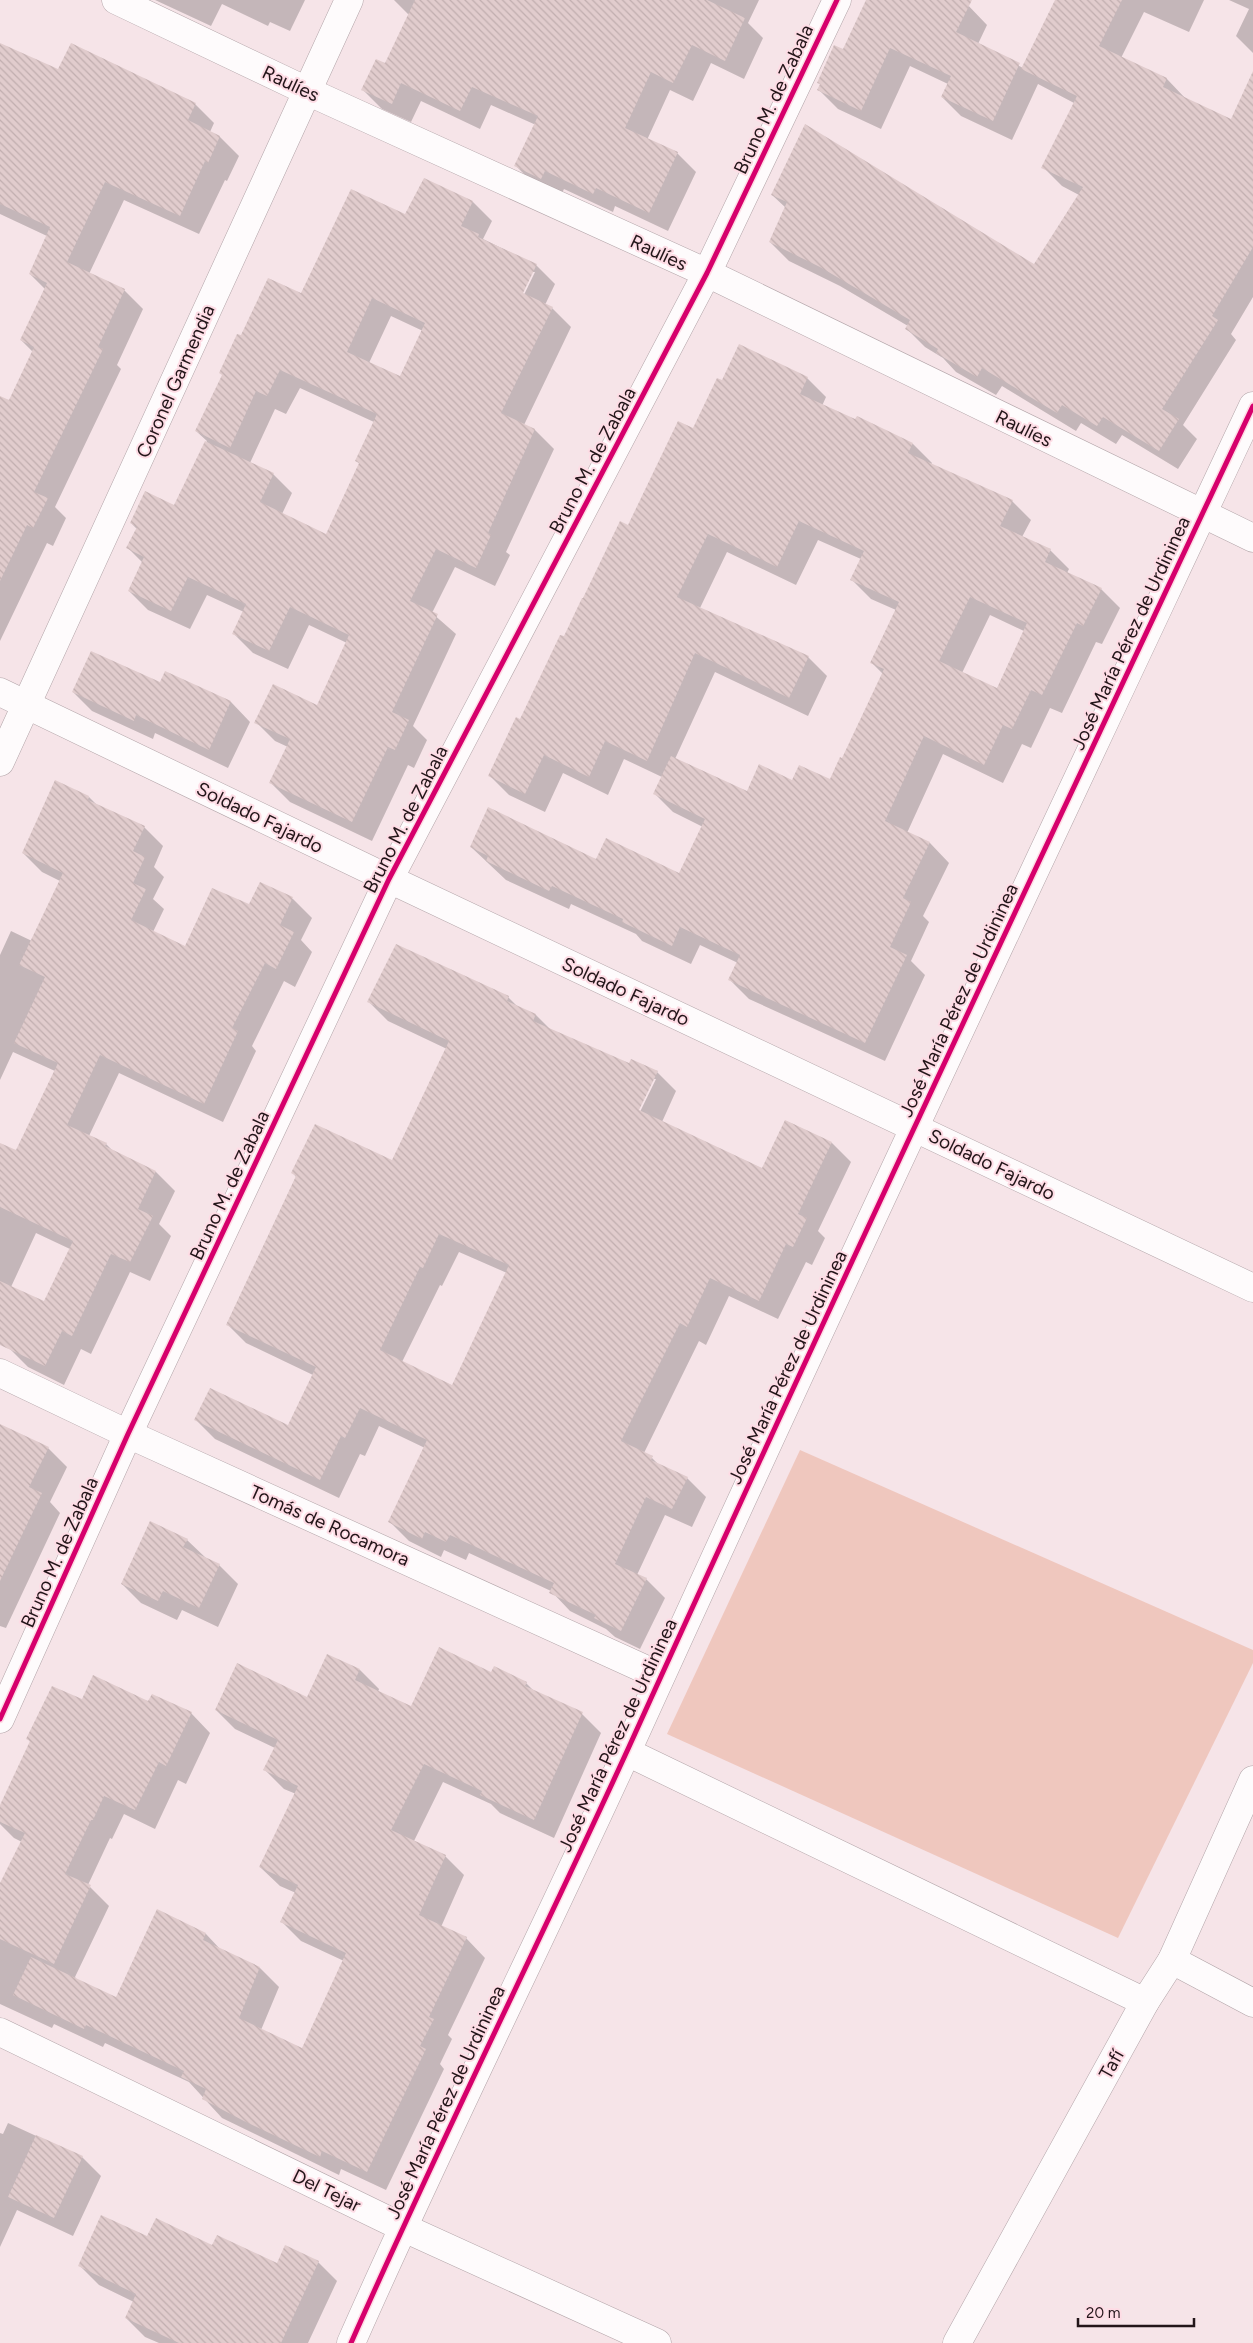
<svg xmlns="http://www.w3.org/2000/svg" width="1253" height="2343" font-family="Figtree,sans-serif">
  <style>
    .pitch { fill: #efc7be }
    .shadow { fill: #0003; fill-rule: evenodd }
    .building { fill: url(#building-back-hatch); fill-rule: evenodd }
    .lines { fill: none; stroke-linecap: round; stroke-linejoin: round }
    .minor-casing { stroke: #b2a4a8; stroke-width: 29 }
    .minor { stroke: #fefbfc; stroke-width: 28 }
    .cycleway-casing { stroke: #fedce5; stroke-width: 8 }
    .cycleway { stroke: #d6006c; stroke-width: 5 }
    .labels { text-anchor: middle; stroke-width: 4; stroke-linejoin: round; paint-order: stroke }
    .street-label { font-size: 19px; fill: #231519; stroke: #fedce5 }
  </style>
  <defs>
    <pattern id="building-back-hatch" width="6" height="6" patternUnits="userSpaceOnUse" patternTransform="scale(1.25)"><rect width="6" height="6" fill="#e1cccd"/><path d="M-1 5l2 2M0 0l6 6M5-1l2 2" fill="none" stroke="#c1aeaf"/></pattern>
  </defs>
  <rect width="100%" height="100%" fill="#f6e4e8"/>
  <polygon class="pitch" points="800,1450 1253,1650 1253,1663 1118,1938 667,1734"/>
  <g class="shadow">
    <polygon points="155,0 305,0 290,31 270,22 268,26 222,4 211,26"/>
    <polygon points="394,0 759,0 748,23 763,38 744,79 711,63 693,101 670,90 647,140 677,153 696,172 668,231 615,206 613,212 564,189 560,197 535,185 516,166 536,125 491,105 480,129 421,101 411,122 382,109 363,90 385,65 409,15"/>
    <polygon points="867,0 963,0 987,25 978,44 1023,68 1056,0 1204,0 1189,32 1144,12 1121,58 1167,79 1186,99 1232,120 1253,74 1253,297 1231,334 1236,340 1183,425 1197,439 1178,469 1122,435 1116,444 1081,423 1076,431 1002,386 996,395 956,372 943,358 925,347 907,329 908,326 840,286 789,261 770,242 786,208 772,195 1035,266 1079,195 1062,186 1043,167 1074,103 1038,84 1012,140 961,116 942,97 948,84 910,66 881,129 838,109 819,90 843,51"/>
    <polygon points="1229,0 1253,0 1253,53 1236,36 1249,9"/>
    <polygon points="0,44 59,71 195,104 214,123 210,132 220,137 239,156 227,181 225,180 199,234 124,200 89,274 124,290 143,309 117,365 121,369 55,507 66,518 53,546 47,543 0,641 0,398 9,402 33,352 21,340 45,289 30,274 47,236 0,214"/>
    <path d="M 473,202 L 492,221 L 483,239 L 536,265 L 555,284 L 545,305 L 552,308 L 571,327 L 524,425 L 535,430 L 554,449 L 506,552 L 510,555 L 495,586 L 455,567 L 432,613 L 456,634 L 413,726 L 427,740 L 414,768 L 408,765 L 372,841 L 290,802 L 271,783 L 288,747 L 275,741 L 256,722 L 318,706 L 347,643 L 309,625 L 288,669 L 253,653 L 234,634 L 244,612 L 207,595 L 190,629 L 148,610 L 129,591 L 143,563 L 128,548 L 137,529 L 131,523 L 174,507 L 207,441 L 196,431 L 242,337 L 406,216 ZM 532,272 L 535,272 L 522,299 L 519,298 ZM 391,316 L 423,331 L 401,378 L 369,363 ZM 300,388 L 374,422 L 356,460 L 360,464 L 327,536 L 282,514 L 292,493 L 273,474 L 250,463 L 275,409 L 286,414 Z"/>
    <path d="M 807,378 L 826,397 L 822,406 L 856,421 L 857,418 L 913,444 L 932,463 L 931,465 L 1012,501 L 1031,520 L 1022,537 L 1050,550 L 1069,569 L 1067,573 L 1101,589 L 1120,608 L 1102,644 L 1096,642 L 1062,713 L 1050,708 L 1031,748 L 1022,744 L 1003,783 L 943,754 L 907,833 L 930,843 L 949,863 L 923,916 L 929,922 L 911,961 L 925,975 L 885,1061 L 749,999 L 730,980 L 738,963 L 700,945 L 691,964 L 642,941 L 636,934 L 571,904 L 569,909 L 506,880 L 471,847 L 597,860 L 680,875 L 703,827 L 673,812 L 654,793 L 662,777 L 624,759 L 608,795 L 563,773 L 545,812 L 509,795 L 490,776 L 564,638 L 629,527 L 694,429 L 722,382 ZM 818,540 L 861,559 L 852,580 L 871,599 L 896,610 L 871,662 L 883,674 L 843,759 L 830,781 L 792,781 L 747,792 L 675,759 L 715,672 L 808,716 L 827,676 L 808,657 L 700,608 L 727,552 L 796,585 ZM 990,615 L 1024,631 L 997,689 L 962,673 Z"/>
    <polygon points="166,673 231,702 250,722 228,768 155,733 153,739 92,711 73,692 160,684"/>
    <path d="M 89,797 L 98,806 L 144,827 L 163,846 L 154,867 L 164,877 L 153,899 L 164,909 L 153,932 L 186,947 L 249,906 L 260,883 L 293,899 L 312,918 L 301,940 L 312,952 L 295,987 L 284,981 L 252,1046 L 256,1051 L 223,1122 L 119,1073 L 89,1136 L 106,1144 L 114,1152 L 156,1172 L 175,1191 L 159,1224 L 171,1236 L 150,1281 L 130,1272 L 91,1354 L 81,1349 L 64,1385 L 28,1367 L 9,1348 L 0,1331 L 0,1144 L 16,1152 L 55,1071 L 13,1052 L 0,1080 L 0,955 L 11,931 L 32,941 L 60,881 L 42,872 L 23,853 ZM 36,1233 L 70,1249 L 45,1303 L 11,1287 Z"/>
    <path d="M 508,997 L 518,1007 L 536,1015 L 550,1029 L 629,1065 L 657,1072 L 676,1091 L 662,1122 L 763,1169 L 786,1121 L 832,1143 L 851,1162 L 818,1231 L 825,1238 L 812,1265 L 806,1262 L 778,1319 L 729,1296 L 706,1345 L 699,1341 L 644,1453 L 652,1458 L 660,1466 L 687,1478 L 706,1497 L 692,1527 L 665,1515 L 637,1575 L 646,1579 L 665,1598 L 640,1649 L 615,1637 L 606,1629 L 570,1611 L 551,1591 L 469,1553 L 466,1560 L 444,1550 L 441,1557 L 409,1541 L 390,1522 L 425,1448 L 379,1426 L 365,1456 L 360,1454 L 339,1498 L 215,1439 L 196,1420 L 289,1426 L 313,1375 L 246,1343 L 227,1324 L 296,1177 L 293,1173 L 393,1162 L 447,1049 L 388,1021 L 369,1002 ZM 653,1079 L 656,1079 L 638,1116 L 635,1115 ZM 459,1252 L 507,1273 L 453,1386 L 402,1362 L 440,1285 L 442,1286 Z"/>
    <polygon points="0,1442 48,1448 67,1467 50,1502 60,1513 6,1628 0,1626"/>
    <polygon points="187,1540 207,1559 219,1565 238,1584 218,1627 182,1610 177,1620 141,1603 122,1584"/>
    <polygon points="328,1656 360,1670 379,1689 378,1692 412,1707 492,1673 526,1683 535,1692 582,1714 601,1733 554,1838 500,1813 491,1804 443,1782 414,1841 445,1856 464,1875 441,1927 466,1938 485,1958 448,2035 452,2039 440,2064 444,2069 386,2190 341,2169 339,2175 222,2118 189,2082 105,2043 103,2047 54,2024 52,2028 0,2004 0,1886 22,1842 14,1838 0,1824 0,1808 31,1743 28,1739 82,1701 149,1703 191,1713 210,1733 186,1784 178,1780 155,1829 124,1814 112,1839 110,1838 88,1885 109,1906 75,1977 78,1981 116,1999 157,1911 206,1934 221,1950 260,1968 279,1987 261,2030 303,2050 344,1961 301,1941 282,1922 296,1893 280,1886 260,1867 296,1794 284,1789 265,1770 275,1748 235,1729 216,1710 307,1698"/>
    <polygon points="8,2123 82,2157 101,2176 73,2236 17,2210 0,2247 0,2133 3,2134"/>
    <polygon points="148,2238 213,2246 277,2264 318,2262 337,2281 308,2343 159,2343 145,2337 126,2318 134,2302 99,2285 80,2266"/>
  </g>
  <g class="building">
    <polygon points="415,0 707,0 745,18 725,61 692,45 673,83 651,72 625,128 678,152 649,213 596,188 593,194 545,171 541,179 514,166 538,116 472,87 460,111 401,83 392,104 361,90 376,59 385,63"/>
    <polygon points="866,0 972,0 956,32 1020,63 993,121 941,97 951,76 890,48 861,111 817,90 820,84 817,83 834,45 843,49"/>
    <polygon points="1055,0 1122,0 1099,46 1167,78 1163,87 1231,119 1253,71 1253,247 1212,316 1218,320 1162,409 1179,419 1159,451 1103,417 1097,426 1062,405 1057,413 982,368 977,377 936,353 938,349 905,329 910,320 820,267 769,242 787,202 771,195 805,124 1034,264 1083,187 1041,168 1077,96 1021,69"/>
    <polygon points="0,43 58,69 71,43 196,103 188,120 220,136 208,163 205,161 180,216 105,182 67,262 125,289 98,347 103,349 34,492 48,498 33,528 27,525 0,581 0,396 9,400 34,347 20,340 47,283 29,274 50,227 0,204"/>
    <path d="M 424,178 L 473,201 L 461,226 L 479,234 L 478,237 L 537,264 L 523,293 L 553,307 L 501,413 L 535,429 L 488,533 L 491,535 L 476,568 L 436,549 L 410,601 L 438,614 L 392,712 L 409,720 L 395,750 L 388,747 L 352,822 L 269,783 L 290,739 L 254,723 L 273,684 L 317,705 L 349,635 L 290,607 L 269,651 L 232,634 L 246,604 L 188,577 L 171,611 L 128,591 L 144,557 L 126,548 L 137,527 L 130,523 L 145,491 L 174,505 L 205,441 L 274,473 L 260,502 L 326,534 L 359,463 L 355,461 L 377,414 L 280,370 L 267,396 L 256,391 L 230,448 L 195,431 L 222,375 L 219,373 L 237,334 L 241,335 L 268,278 L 301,293 L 351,189 L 405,214 ZM 372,298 L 425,323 L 400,376 L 347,352 Z"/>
    <path d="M 739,344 L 808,377 L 800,394 L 855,419 L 857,416 L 913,443 L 908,453 L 1013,500 L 1000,526 L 1051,549 L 1045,562 L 1102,588 L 1083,626 L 1077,623 L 1042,695 L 1031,690 L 1012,729 L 1003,725 L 984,765 L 924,736 L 885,821 L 930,842 L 903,898 L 911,902 L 890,947 L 907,955 L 865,1043 L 728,980 L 740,955 L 680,927 L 672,946 L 622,922 L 623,919 L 552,886 L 549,891 L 486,861 L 488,856 L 470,847 L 488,807 L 596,859 L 606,838 L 679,873 L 705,819 L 653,794 L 671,756 L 747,791 L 759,764 L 792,780 L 799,765 L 830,779 L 840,757 L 842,758 L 884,669 L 870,663 L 899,602 L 850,580 L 864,551 L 799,521 L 777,567 L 708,534 L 677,597 L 809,656 L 789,698 L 695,653 L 647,761 L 605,741 L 589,777 L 544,755 L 525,794 L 488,776 L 516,717 L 520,719 L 560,635 L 564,636 L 582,598 L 583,598 L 620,521 L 628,525 L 678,421 L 693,428 L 717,378 L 722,380 ZM 970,597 L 1027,623 L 997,688 L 939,661 Z"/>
    <polygon points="91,651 160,682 165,671 231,701 209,750 136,715 134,721 72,692"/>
    <polygon points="55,780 89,796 88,800 145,826 133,851 145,857 133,883 146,889 131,920 185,946 212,888 249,904 260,882 293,897 280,925 294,932 276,969 265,963 232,1028 238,1031 204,1104 100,1055 67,1125 107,1143 105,1146 156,1171 138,1209 153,1216 130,1262 111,1254 72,1336 62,1331 45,1366 0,1345 0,1281 44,1301 73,1241 0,1207 0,1143 16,1150 58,1063 14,1043 45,977 19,965 63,873 22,853"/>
    <path d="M 396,944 L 509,996 L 507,1001 L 536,1014 L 533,1021 L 629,1063 L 631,1059 L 658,1071 L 639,1110 L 762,1168 L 785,1120 L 832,1142 L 798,1214 L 807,1218 L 793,1247 L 786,1244 L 759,1301 L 710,1278 L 687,1327 L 680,1323 L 621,1441 L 653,1456 L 651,1460 L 688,1477 L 672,1509 L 646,1497 L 615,1564 L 647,1578 L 621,1631 L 594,1618 L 596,1615 L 549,1593 L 554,1583 L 450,1535 L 446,1542 L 425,1532 L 422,1539 L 388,1522 L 427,1440 L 360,1408 L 345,1438 L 341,1436 L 320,1480 L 194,1420 L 210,1388 L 288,1425 L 316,1367 L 226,1325 L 296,1176 L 291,1173 L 315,1124 L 392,1160 L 449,1041 L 367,1002 ZM 439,1234 L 509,1265 L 452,1385 L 380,1350 L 420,1267 L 423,1268 Z"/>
    <polygon points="0,1424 49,1447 29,1487 42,1493 0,1581"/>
    <polygon points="150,1521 188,1539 183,1547 220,1564 199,1608 163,1591 158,1601 121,1584"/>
    <polygon points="439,1647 491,1672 494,1666 527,1682 525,1686 583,1712 534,1820 480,1795 482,1791 424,1764 391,1830 446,1855 419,1915 467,1937 429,2017 434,2019 420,2046 426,2049 367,2172 322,2151 320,2157 244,2121 202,2099 206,2089 181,2077 184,2071 86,2025 84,2029 13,1995 31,1957 116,1997 157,1909 206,1933 203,1940 260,1967 239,2018 302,2048 346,1953 280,1922 298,1885 259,1867 298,1786 263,1770 278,1740 215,1710 237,1663 307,1697 327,1654 360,1669 355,1680 411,1706"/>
    <polygon points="93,1675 148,1701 152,1694 192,1712 166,1766 159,1762 135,1810 104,1796 93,1820 91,1820 65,1874 91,1885 54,1964 0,1939 0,1883 25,1833 0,1822 0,1805 30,1741 26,1739 52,1686 82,1699"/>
    <polygon points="36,2135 83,2156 54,2218 8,2197"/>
    <polygon points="101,2215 147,2236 156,2218 212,2245 217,2235 277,2263 285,2245 319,2261 281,2343 179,2343 125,2318 136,2294 78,2266"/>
  </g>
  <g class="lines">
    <defs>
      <g id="minor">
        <polyline points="116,0 307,91 707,273 1253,538"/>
        <polyline points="0,692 389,879 1253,1288"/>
        <polyline points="0,762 349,0"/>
        <polyline points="0,1373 128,1434 660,1676"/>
        <polyline points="0,1719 128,1434 389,879 707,273 837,0"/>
        <polyline points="627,1752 1145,2002"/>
        <polyline points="1172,1960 1253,2003"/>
        <polyline points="0,2032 402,2227 657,2343"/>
        <path d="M 351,2343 C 439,2143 537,1948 628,1749 C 832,1299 1043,853 1253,406"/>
        <polyline points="957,2343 1145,2002 1172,1960 1253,1780"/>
      </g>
    </defs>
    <use href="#minor" class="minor-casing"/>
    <use href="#minor" class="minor"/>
    <defs>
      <g id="cycleway">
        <polyline points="0,1719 128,1434 389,879 707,273 837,0"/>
        <path d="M 351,2343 C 439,2143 537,1948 628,1749 C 832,1299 1043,853 1253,406"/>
      </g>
    </defs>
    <use href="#cycleway" class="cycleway-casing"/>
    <use href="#cycleway" class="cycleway"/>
  </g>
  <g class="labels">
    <g class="street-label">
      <text transform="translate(291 83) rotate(25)" y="7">Raulíes</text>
      <text transform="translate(773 99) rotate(-65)" y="7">Bruno M. de Zabala</text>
      <text transform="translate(659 252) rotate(25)" y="7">Raulíes</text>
      <text transform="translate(175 381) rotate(-66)" y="7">Coronel Garmendia</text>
      <text transform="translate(1024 428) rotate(26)" y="7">Raulíes</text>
      <text transform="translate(592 460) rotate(-62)" y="7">Bruno M. de Zabala</text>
      <text transform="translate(1130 633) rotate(-65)" y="7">José María Pérez de Urdininea</text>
      <text transform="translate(260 817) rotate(26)" y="7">Soldado Fajardo</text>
      <text transform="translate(405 819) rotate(-63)" y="7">Bruno M. de Zabala</text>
      <text transform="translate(626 991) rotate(25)" y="7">Soldado Fajardo</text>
      <text transform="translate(958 1000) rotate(-65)" y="7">José María Pérez de Urdininea</text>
      <text transform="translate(992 1164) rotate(26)" y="7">Soldado Fajardo</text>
      <text transform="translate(229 1185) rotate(-65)" y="7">Bruno M. de Zabala</text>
      <text transform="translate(787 1367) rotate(-65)" y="7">José María Pérez de Urdininea</text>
      <text transform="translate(330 1525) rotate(24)" y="7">Tomás de Rocamora</text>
      <text transform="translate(59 1552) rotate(-66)" y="7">Bruno M. de Zabala</text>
      <text transform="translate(617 1735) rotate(-65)" y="7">José María Pérez de Urdininea</text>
      <text transform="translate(1111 2064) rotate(-61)" y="7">Tafí</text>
      <text transform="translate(445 2102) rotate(-65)" y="7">José María Pérez de Urdininea</text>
      <text transform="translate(327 2190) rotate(26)" y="7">Del Tejar</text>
    </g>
  </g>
  <path d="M1078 2318v8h116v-8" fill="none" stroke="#231519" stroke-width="2.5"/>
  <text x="1086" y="2318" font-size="15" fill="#231519" stroke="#fedce5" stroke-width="4" paint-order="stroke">20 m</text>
</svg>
